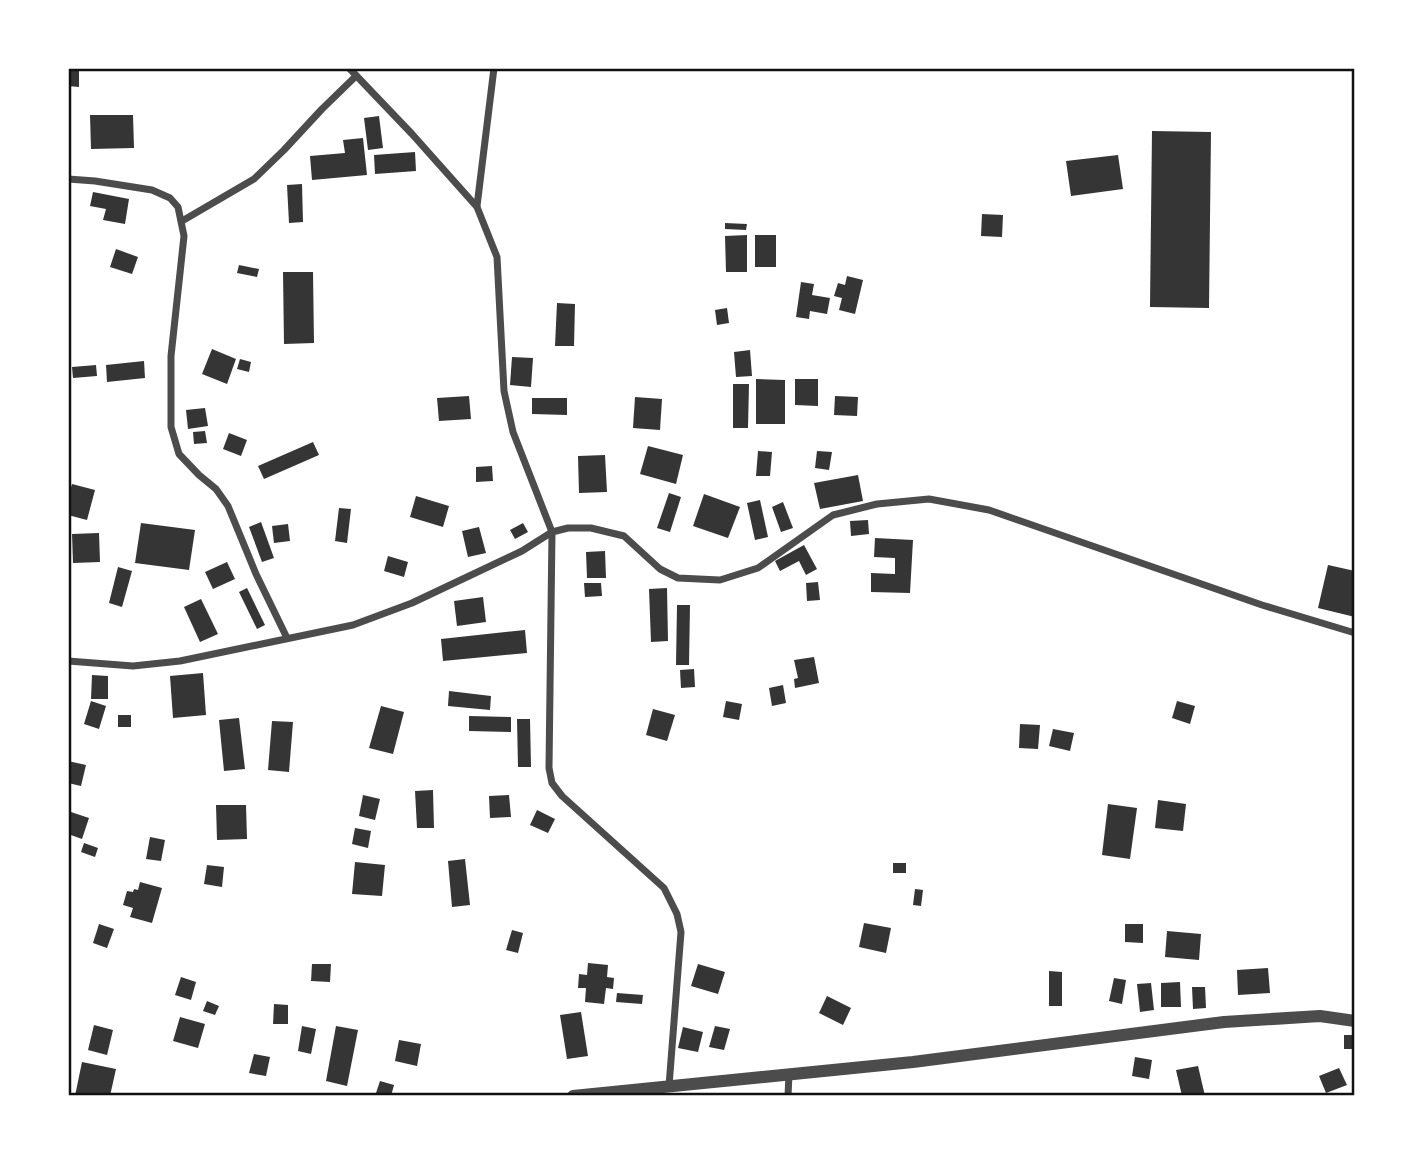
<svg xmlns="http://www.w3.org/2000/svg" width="1423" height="1164" font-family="'Golos Text',sans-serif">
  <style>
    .building { fill: #353535 }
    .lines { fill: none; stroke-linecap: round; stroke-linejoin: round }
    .minor { stroke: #4c4c4c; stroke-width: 7 }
    .tertiary { stroke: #4c4c4c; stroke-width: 12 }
    .neatline { fill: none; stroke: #111; stroke-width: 2.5 }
  </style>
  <rect width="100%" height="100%" fill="#fff"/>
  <g class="building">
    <polygon points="68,68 79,68 79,87 68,86"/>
    <polygon points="90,115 133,115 134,148 91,149"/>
    <polygon points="379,116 383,148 368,150 364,118"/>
    <polygon points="1152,131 1211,132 1209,308 1150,307"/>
    <polygon points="363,138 367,175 312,180 310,156 345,153 343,140"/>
    <polygon points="415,152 416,171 375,174 374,155"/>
    <polygon points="1118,155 1123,189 1071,196 1066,161"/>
    <polygon points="302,184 303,222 289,223 287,185"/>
    <polygon points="93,192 129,199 125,224 103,220 106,209 90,206"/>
    <polygon points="982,214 1003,215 1002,237 981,236"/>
    <polygon points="725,223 747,224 746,230 725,229"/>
    <polygon points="747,235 747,272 726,272 725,236"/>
    <rect x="755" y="235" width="21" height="32"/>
    <polygon points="116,249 138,257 132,274 110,267"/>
    <polygon points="239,265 259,269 257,277 237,273"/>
    <polygon points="283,272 313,272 314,343 284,344"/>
    <polygon points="847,276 863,280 855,314 839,310 842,298 834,296 838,283 845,285"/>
    <polygon points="801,282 814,284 812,295 830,298 827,314 810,311 809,319 796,317"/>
    <polygon points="557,303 575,304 574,346 555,346"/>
    <polygon points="727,308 729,323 717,325 715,310"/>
    <polygon points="212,349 236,359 227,384 202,374"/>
    <polygon points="750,350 752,376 736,377 734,352"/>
    <polygon points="512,357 533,358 531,387 510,385"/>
    <polygon points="240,359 251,362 249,372 237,369"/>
    <polygon points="144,361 145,378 107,382 106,365"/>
    <polygon points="96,365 97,376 73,378 72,367"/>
    <polygon points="756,379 785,380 785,424 756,424"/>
    <polygon points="795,379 818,379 818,406 795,405"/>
    <polygon points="733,384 749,384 748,428 733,428"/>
    <polygon points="469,396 471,419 439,421 437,398"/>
    <polygon points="835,396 858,397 857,416 834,415"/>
    <polygon points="635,397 662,399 660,430 633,428"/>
    <polygon points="532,398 567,398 567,415 532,414"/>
    <polygon points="205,408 208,426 188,429 186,410"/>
    <polygon points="205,431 207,443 194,444 193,432"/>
    <polygon points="229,433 247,440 241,456 223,449"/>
    <polygon points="313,442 319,455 264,479 258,466"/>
    <polygon points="648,446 683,455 676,484 640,474"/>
    <polygon points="758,451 772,452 770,476 756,476"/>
    <polygon points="817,451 832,452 829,470 815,468"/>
    <polygon points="605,455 607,492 579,493 578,456"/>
    <polygon points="492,466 493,481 476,482 476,467"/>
    <polygon points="858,475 863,501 820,509 814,483"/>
    <polygon points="72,484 95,490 87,520 68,515 68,498"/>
    <polygon points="669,493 681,497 670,532 657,528"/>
    <polygon points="704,494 740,507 728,538 693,526"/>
    <polygon points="416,496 449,506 443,527 410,517"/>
    <polygon points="760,500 768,537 755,540 747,503"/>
    <polygon points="783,502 793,528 781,532 772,507"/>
    <polygon points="339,508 351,509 347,543 335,541"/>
    <polygon points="868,520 869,534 851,536 850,521"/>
    <polygon points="261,522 274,558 262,562 249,527"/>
    <polygon points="141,523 195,530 189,570 135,563"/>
    <polygon points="523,523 528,532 515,539 510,530"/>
    <polygon points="288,524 290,541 274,543 272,526"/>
    <polygon points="479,527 486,553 468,557 462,531"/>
    <polygon points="99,533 100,562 73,563 72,534"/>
    <polygon points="875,538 913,540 910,593 871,592 871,573 895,574 895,558 874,557"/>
    <polygon points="804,545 817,569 806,575 799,561 780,571 775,561"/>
    <polygon points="605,551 606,578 587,578 586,552"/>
    <polygon points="388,556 408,562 404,577 384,571"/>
    <polygon points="227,562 235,579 213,589 205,572"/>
    <polygon points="1328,565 1355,571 1355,617 1318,608"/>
    <polygon points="118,567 132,571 122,607 109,603"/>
    <polygon points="818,582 820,600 807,601 806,583"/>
    <polygon points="584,583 601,583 602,596 585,597"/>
    <polygon points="247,588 265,625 257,629 239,592"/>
    <polygon points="667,588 668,641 651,642 649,589"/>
    <polygon points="483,597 486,622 457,626 454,601"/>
    <polygon points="201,599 218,634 200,642 184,607"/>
    <polygon points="677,605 690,605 689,665 676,665"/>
    <polygon points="525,630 527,653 443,661 441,639"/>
    <polygon points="814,657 819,683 795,688 794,679 798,678 794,660"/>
    <polygon points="694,669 695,687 681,688 680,670"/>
    <polygon points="203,673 206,715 173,718 170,676"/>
    <polygon points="92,675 108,676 108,699 91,699"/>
    <polygon points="783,685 786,703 772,706 769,688"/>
    <polygon points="449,691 491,696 490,710 448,706"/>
    <polygon points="91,701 106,706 99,729 84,724"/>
    <polygon points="726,701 742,704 739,720 723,717"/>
    <polygon points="1177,701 1195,706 1190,724 1172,718"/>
    <polygon points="381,706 404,712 393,754 369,748"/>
    <polygon points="653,709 675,715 667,741 646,735"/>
    <rect x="118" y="715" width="13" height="12"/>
    <polygon points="469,716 511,717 511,732 469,731"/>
    <polygon points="239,718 245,769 224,771 219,720"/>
    <polygon points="517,719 530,719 531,767 518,767"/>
    <polygon points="272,721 293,722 289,772 268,770"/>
    <polygon points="1020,724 1040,725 1038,749 1019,748"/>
    <polygon points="1053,729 1074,733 1070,751 1049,746"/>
    <polygon points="68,761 86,765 81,786 68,783"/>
    <polygon points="433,790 434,828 417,828 415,791"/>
    <polygon points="363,795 380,799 375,820 359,816"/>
    <polygon points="509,795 511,817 490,818 489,796"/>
    <polygon points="1158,800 1186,804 1183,831 1155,828"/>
    <polygon points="1108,804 1137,808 1130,859 1102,855"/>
    <polygon points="216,805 246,805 247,839 217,840"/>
    <polygon points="537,810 555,819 548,833 530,825"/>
    <polygon points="68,811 89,818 82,839 68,834"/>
    <polygon points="355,828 371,831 368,848 352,844"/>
    <polygon points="150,837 165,840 161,861 146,859"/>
    <polygon points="84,843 98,848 95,857 81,852"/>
    <polygon points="465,859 470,905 452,907 448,861"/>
    <polygon points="355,862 385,865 382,896 352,894"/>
    <rect x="893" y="863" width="13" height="10"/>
    <polygon points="207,865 224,867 222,887 204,884"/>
    <polygon points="140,882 162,888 152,923 130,917 133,908 123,905 127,891 133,892 134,889 138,890"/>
    <polygon points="915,889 923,890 921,906 913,905"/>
    <polygon points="864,923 891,928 886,953 859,947"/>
    <polygon points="99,924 114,929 107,948 93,943"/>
    <polygon points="1125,924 1143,924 1143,943 1125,942"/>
    <polygon points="512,930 523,933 518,953 506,950"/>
    <polygon points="1167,931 1201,934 1199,960 1165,957"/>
    <polygon points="588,963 608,965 607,977 614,978 613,989 606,988 604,1004 585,1002 586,988 578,988 579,974 587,975"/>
    <polygon points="312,964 331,964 330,982 311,981"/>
    <polygon points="698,964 725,972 718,994 691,986"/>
    <polygon points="1268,968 1270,993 1238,995 1237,970"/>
    <polygon points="1049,971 1062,972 1062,1006 1049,1006"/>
    <polygon points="181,977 196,982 191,1000 175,995"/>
    <polygon points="1114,978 1126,980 1122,1004 1109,1001"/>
    <polygon points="1180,982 1181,1007 1161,1007 1161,983"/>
    <polygon points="1151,983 1154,1010 1140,1012 1137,984"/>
    <polygon points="1192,987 1205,987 1206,1008 1193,1009"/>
    <polygon points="617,993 643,995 642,1004 616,1002"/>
    <polygon points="827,996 851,1008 843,1025 819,1013"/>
    <polygon points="207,1001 219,1006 215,1015 203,1011"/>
    <polygon points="274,1004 288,1005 288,1024 273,1024"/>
    <polygon points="581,1012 588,1056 567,1059 560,1015"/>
    <polygon points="180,1017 205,1024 198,1048 173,1041"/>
    <polygon points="94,1025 113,1030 107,1055 88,1050"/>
    <polygon points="302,1026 316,1029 311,1054 298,1051"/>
    <polygon points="336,1026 358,1030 347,1086 326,1081"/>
    <polygon points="715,1026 730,1029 724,1050 709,1047"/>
    <polygon points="683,1027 703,1032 698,1052 678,1048"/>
    <rect x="1344" y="1035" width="11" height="14"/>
    <polygon points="399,1040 421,1044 417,1066 395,1061"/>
    <polygon points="254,1054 270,1057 266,1076 249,1073"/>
    <polygon points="1135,1057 1152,1060 1149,1079 1132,1076"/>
    <polygon points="82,1062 116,1069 110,1096 75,1096"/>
    <polygon points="1198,1066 1205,1096 1182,1096 1176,1070"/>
    <polygon points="1339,1068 1347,1085 1326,1093 1319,1076"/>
    <polygon points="380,1081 394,1085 391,1096 375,1096"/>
  </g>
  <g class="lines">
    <g class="minor">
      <polyline points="349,68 412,134 477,207 497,257 504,391 513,432 552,532 549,768 552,783 562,796 664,888 677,914 681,932 669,1086"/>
      <polyline points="68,179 95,181 152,190 170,198 178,207 184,236 171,356 171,427 179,454 199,475 216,489 228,506 256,574 287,638"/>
      <polyline points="477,206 494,68"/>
      <polyline points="182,221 254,179 284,150 322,109 356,76"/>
      <polyline points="68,661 133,666 180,661 353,625 412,603 522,551 552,532 568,528 591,528 624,536 660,569 678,578 720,580 758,568 833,515 877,504 929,499 989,510 1262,605 1355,633"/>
      <polyline points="788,1096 789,1074"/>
    </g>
    <polyline class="tertiary" points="573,1096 913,1062 1224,1022 1320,1016 1355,1021"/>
  </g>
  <rect width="1423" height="1164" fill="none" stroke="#ffffff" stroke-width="140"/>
  <rect x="70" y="70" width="1283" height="1024" class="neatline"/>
</svg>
